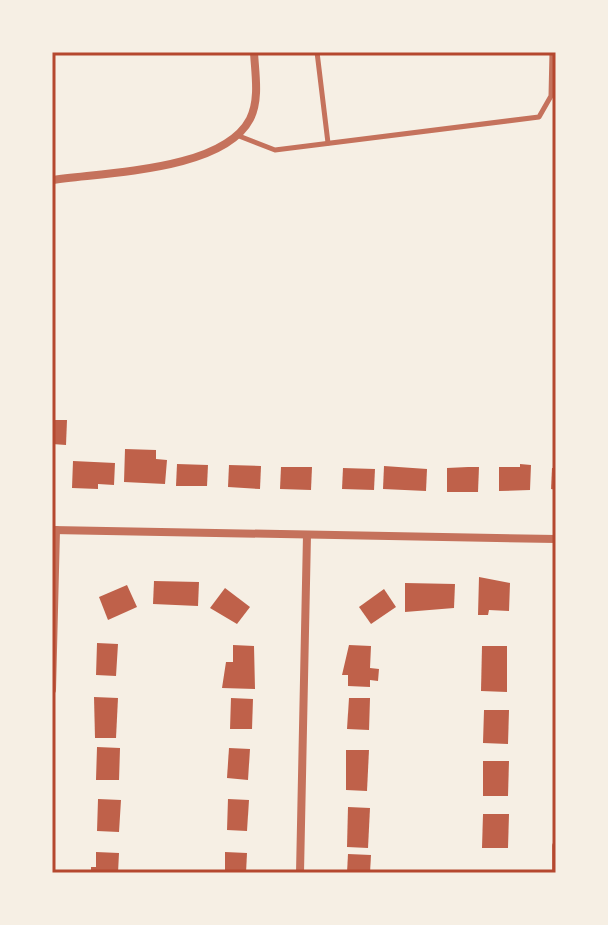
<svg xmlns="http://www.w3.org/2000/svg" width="608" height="925" font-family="'Source Sans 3',sans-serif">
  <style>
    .building { fill: #bf614a }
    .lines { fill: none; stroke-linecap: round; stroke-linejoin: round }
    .service { stroke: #c5725c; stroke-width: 5 }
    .minor { stroke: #c5725c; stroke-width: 8 }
    .neatline { fill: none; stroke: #b5482f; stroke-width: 3 }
  </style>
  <rect width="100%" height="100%" fill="#f6efe4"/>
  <g class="building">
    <polygon points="52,420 67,420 66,445 52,444"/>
    <polygon points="125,449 156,450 156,459 167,460 165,484 124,482"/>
    <polygon points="73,461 115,463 114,485 98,484 98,489 72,488"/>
    <polygon points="177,464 208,465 207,486 176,486"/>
    <polygon points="520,464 531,465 530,490 499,491 499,467 520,467"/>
    <polygon points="229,465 261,466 260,489 228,487"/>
    <polygon points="384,466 427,469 426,491 383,489"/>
    <polygon points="281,467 312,467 311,490 280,489"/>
    <polygon points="468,467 479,467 478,492 447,492 447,468"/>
    <polygon points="343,468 375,469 374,490 342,489"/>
    <polygon points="552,468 556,468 556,490 551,489"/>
    <polygon points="479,577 510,583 509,611 489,610 488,615 478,615"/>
    <polygon points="154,581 199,582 198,606 153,604"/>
    <polygon points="405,583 455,584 454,608 405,612"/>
    <polygon points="127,585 137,607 108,620 99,597"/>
    <polygon points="225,588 250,607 237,624 210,608"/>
    <polygon points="384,589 396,607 371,624 359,607"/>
    <polygon points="97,643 118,644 116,676 96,675"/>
    <polygon points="233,645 254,646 255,689 222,688 226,662 233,662"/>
    <polygon points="349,645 371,646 370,668 379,669 378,681 370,680 370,687 348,686 348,675 342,675"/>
    <polygon points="482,646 507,646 507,692 481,691"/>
    <polygon points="94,697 118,698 116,738 95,738"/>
    <polygon points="231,698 253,699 252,729 230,729"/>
    <polygon points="349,698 370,698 369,730 347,729"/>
    <polygon points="484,710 509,710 508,744 483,743"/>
    <polygon points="97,747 120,748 119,780 96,780"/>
    <polygon points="229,748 250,749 248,780 227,778"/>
    <polygon points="346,750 369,750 367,791 346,790"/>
    <polygon points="483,761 509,761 508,796 483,796"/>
    <polygon points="98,799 121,800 119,832 97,831"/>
    <polygon points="228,799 249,800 247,831 227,830"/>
    <polygon points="348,807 370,808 368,848 347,847"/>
    <polygon points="483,814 509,814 508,848 482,848"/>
    <polygon points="96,852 119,853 118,873 91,873 91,867 96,867"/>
    <polygon points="225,852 247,853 246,873 225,873"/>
    <polygon points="348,854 371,855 370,873 347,873"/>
  </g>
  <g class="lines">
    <g class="service">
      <polyline points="317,52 328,143"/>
      <polyline points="239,136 275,150 539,117 551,96 552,52"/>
    </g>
    <g class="minor">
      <path d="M 52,180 C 106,172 223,171 250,119 C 260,99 255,73 254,52"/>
      <polyline points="52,530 556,539"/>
      <polyline points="52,690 56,530"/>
      <polyline points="300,873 307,535"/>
      <polyline points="556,873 556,846"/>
    </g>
  </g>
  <rect width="608" height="925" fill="none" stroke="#f6efe4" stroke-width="108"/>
  <rect x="54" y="54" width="500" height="817" class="neatline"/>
</svg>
